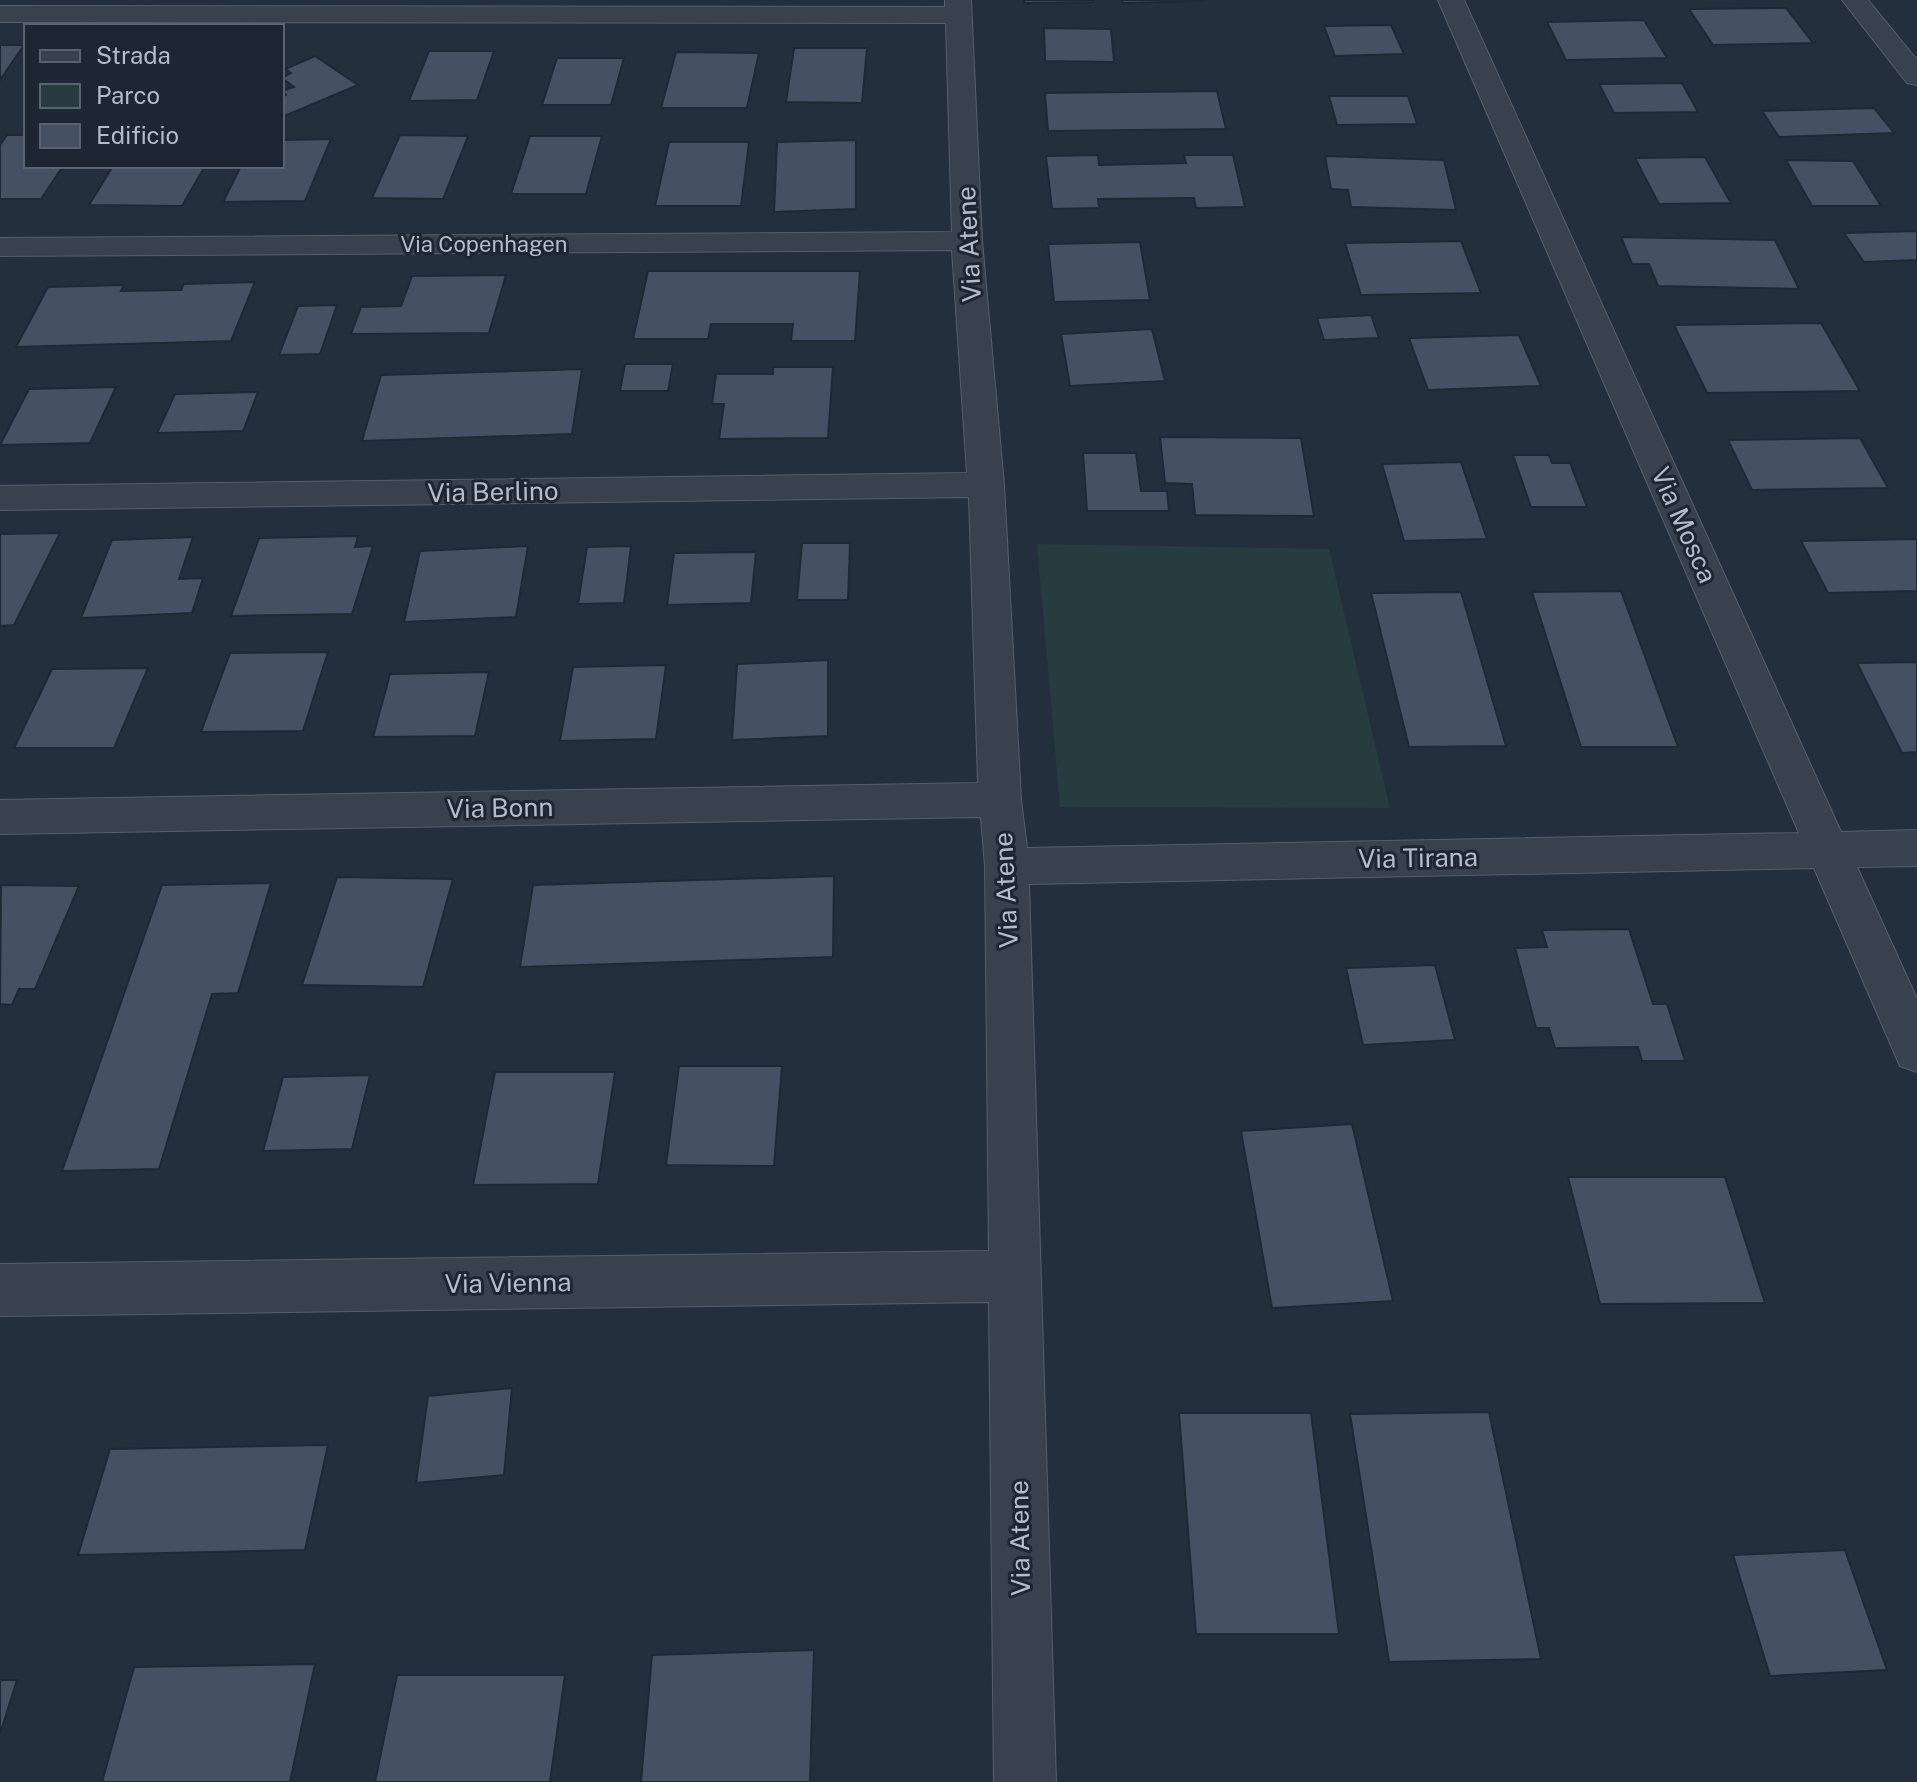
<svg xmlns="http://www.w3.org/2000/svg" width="1917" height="1782" font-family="'Public Sans',sans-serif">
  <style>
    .green { fill: #263c3f }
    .building { fill: #455162; stroke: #1f2835; stroke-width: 2 }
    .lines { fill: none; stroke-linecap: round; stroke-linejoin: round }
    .minor-casing { stroke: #565f6c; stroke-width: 2 }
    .minor { fill: #38414e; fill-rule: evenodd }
    .labels { text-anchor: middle; stroke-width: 6; stroke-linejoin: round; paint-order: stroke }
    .far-street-label { font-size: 22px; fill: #b4bcc9; stroke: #1d2633 }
    .street-label { font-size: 26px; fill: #b4bcc9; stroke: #1d2633 }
  </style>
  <rect width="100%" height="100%" fill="#242f3e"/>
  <polygon class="green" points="1037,544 1329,549 1390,808 1060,807"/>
  <g class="building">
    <polygon points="1024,0 1093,0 1093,2 1024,3"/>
    <polygon points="1122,0 1203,0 1203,1 1123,3"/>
    <polygon points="1786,8 1813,43 1713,45 1689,9"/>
    <polygon points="1644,20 1667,58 1566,60 1547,22"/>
    <polygon points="1391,25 1404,54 1335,56 1324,26"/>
    <polygon points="1044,28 1111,29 1114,62 1045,61"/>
    <polygon points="0,45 24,45 0,80"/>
    <polygon points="794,48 867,48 862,103 786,102"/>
    <polygon points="429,51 494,51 477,100 409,101"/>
    <polygon points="676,52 759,53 747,108 661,108"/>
    <polygon points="315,56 358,85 282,117 282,97 286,95 282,91 294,87 282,78 291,73 285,69"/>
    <polygon points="557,58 624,58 611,105 542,105"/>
    <polygon points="1682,83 1698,112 1614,113 1599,84"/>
    <polygon points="1217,91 1226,129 1048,131 1045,93"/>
    <polygon points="1329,96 1408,96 1417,124 1337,125"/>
    <polygon points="1874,108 1894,133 1779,137 1762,111"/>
    <polygon points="7,135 26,135 26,166 63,166 41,199 0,199 0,145"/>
    <polygon points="400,135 468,136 443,199 372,198"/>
    <polygon points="530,136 602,136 586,194 511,194"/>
    <polygon points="331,139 305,201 223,202 241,166 282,166 282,140"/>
    <polygon points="856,140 856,209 774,212 777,142"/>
    <polygon points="669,142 749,142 741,206 655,206"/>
    <polygon points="1098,155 1099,165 1186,163 1184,155 1233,155 1245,207 1196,208 1194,198 1098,199 1099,208 1052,209 1046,156"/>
    <polygon points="1325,156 1444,160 1456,210 1351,207 1348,190 1331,189"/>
    <polygon points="1705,157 1731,203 1659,204 1635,158"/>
    <polygon points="1786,160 1853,161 1881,206 1812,206"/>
    <polygon points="113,166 205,166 182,206 89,205"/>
    <polygon points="1917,231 1917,260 1864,262 1844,233"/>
    <polygon points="1621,237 1775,240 1799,289 1658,286 1649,264 1632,264"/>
    <polygon points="1461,241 1481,293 1361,295 1345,243"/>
    <polygon points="1140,242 1150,300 1054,302 1048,244"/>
    <polygon points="648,271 860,271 855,341 791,341 793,324 711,324 708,339 633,339"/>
    <polygon points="506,275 489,333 351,334 361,307 401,306 412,276"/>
    <polygon points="255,282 231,341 16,347 48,287 124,285 121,291 181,290 184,284"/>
    <polygon points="337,305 320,354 279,355 298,306"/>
    <polygon points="1371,315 1379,338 1324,340 1317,318"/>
    <polygon points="1821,323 1860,391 1707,393 1674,325"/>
    <polygon points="1152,329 1165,381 1070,386 1061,334"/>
    <polygon points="1519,335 1541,386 1428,390 1409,338"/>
    <polygon points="625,364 673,364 668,391 620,391"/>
    <polygon points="773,367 833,367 828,438 719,439 724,404 712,404 716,374 773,374"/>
    <polygon points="582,369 572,434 362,441 381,375"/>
    <polygon points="116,387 90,443 0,445 29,389"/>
    <polygon points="258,392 243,431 157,433 175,394"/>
    <polygon points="1160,437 1301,438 1314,516 1195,515 1192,484 1165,483"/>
    <polygon points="1860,438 1888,488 1752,490 1728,440"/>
    <polygon points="1083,453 1136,453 1141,491 1167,491 1169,511 1087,511"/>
    <polygon points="1513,455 1549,455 1552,463 1570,463 1587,507 1531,507"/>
    <polygon points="1461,462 1487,539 1404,541 1382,464"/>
    <polygon points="60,533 14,625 0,626 0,534"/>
    <polygon points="358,536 355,547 373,546 352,614 231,616 259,538"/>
    <polygon points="193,537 179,579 203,578 192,613 81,618 112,540"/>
    <polygon points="1917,539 1917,591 1828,593 1801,541"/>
    <polygon points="802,543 850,543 848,600 797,600"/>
    <polygon points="528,546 516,617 404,622 420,551"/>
    <polygon points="631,546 624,603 578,604 587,547"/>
    <polygon points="756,552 751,603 667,605 674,553"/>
    <polygon points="1621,591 1678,747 1581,747 1532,592"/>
    <polygon points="1461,592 1506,746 1409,747 1371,593"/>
    <polygon points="328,652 303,731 201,732 230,653"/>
    <polygon points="828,660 828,736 732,740 737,664"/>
    <polygon points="1917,662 1917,752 1902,753 1857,663"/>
    <polygon points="666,665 656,739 560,741 573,667"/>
    <polygon points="148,668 114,748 14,748 52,669"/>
    <polygon points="489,672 475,736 373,737 390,674"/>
    <polygon points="834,876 833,957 520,967 533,885"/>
    <polygon points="337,877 453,879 423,987 302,985"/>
    <polygon points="271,883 238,993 212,994 159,1169 62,1171 162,885"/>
    <polygon points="1,885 79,886 35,989 19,989 12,1005 0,1004"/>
    <polygon points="1629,929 1653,1004 1667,1004 1685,1061 1642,1061 1638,1047 1555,1048 1549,1028 1536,1028 1515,948 1547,947 1542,930"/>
    <polygon points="1435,965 1455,1040 1363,1045 1346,968"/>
    <polygon points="679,1066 782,1066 774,1166 666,1165"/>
    <polygon points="495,1072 615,1072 598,1184 473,1185"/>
    <polygon points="370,1075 352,1149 263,1151 283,1077"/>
    <polygon points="1352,1124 1393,1301 1272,1308 1241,1131"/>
    <polygon points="1568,1177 1725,1177 1765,1303 1600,1304"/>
    <polygon points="512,1388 504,1475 416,1483 428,1396"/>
    <polygon points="1489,1412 1541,1659 1389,1662 1350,1414"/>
    <polygon points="1179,1413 1311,1413 1339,1634 1196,1634"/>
    <polygon points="328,1445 305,1550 78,1555 110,1449"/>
    <polygon points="1845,1550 1887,1670 1770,1676 1733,1555"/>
    <polygon points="814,1650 810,1782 641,1782 652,1655"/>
    <polygon points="315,1664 290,1782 102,1782 134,1667"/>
    <polygon points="397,1675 565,1675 550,1782 375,1782"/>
    <polygon points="0,1680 17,1680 0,1734"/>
  </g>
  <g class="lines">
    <defs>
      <g id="minor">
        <polygon points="945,0 971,0 982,241 1004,485 1021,800 1027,848 1799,833 1438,0 1464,0 1841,832 1917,830 1917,866 1857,867 1917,999 1917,1072 1900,1066 1814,868 1029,884 1056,1782 994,1782 989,1302 0,1316 0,1264 989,1251 985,866 981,817 0,834 0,800 978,783 969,497 0,510 0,486 967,473 952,250 0,256 0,238 952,232 946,23 0,22 0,6 945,7"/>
        <polygon points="1842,0 1868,0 1917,60 1917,85 1907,83"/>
      </g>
    </defs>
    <use href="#minor" class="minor-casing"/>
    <use href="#minor" class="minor"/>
  </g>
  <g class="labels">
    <g class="far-street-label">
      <text x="484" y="252">Via Copenhagen</text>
    </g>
    <g class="street-label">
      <text transform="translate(969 244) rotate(-93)" y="9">Via Atene</text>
      <text transform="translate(493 492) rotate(-1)" y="9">Via Berlino</text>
      <text transform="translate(1684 525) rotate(66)" y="9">Via Mosca</text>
      <text transform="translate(500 808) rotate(-1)" y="9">Via Bonn</text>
      <text transform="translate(1418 858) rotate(-1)" y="9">Via Tirana</text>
      <text transform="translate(1006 890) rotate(-93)" y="9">Via Atene</text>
      <text transform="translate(508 1283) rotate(-1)" y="9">Via Vienna</text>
      <text transform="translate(1020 1538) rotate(-91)" y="9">Via Atene</text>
    </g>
  </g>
  <rect x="24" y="24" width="260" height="144" fill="#1d2633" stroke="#59626f" stroke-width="2"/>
  <rect x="40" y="50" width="40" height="12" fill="#38414e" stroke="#59626f" stroke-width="2"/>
  <text x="96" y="64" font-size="24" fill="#b4bcc9">Strada</text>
  <rect x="40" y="84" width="40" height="24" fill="#263c3f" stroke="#59626f" stroke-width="2"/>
  <text x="96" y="104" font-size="24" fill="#b4bcc9">Parco</text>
  <rect x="40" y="124" width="40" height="24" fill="#455162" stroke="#59626f" stroke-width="2"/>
  <text x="96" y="144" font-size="24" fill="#b4bcc9">Edificio</text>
</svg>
